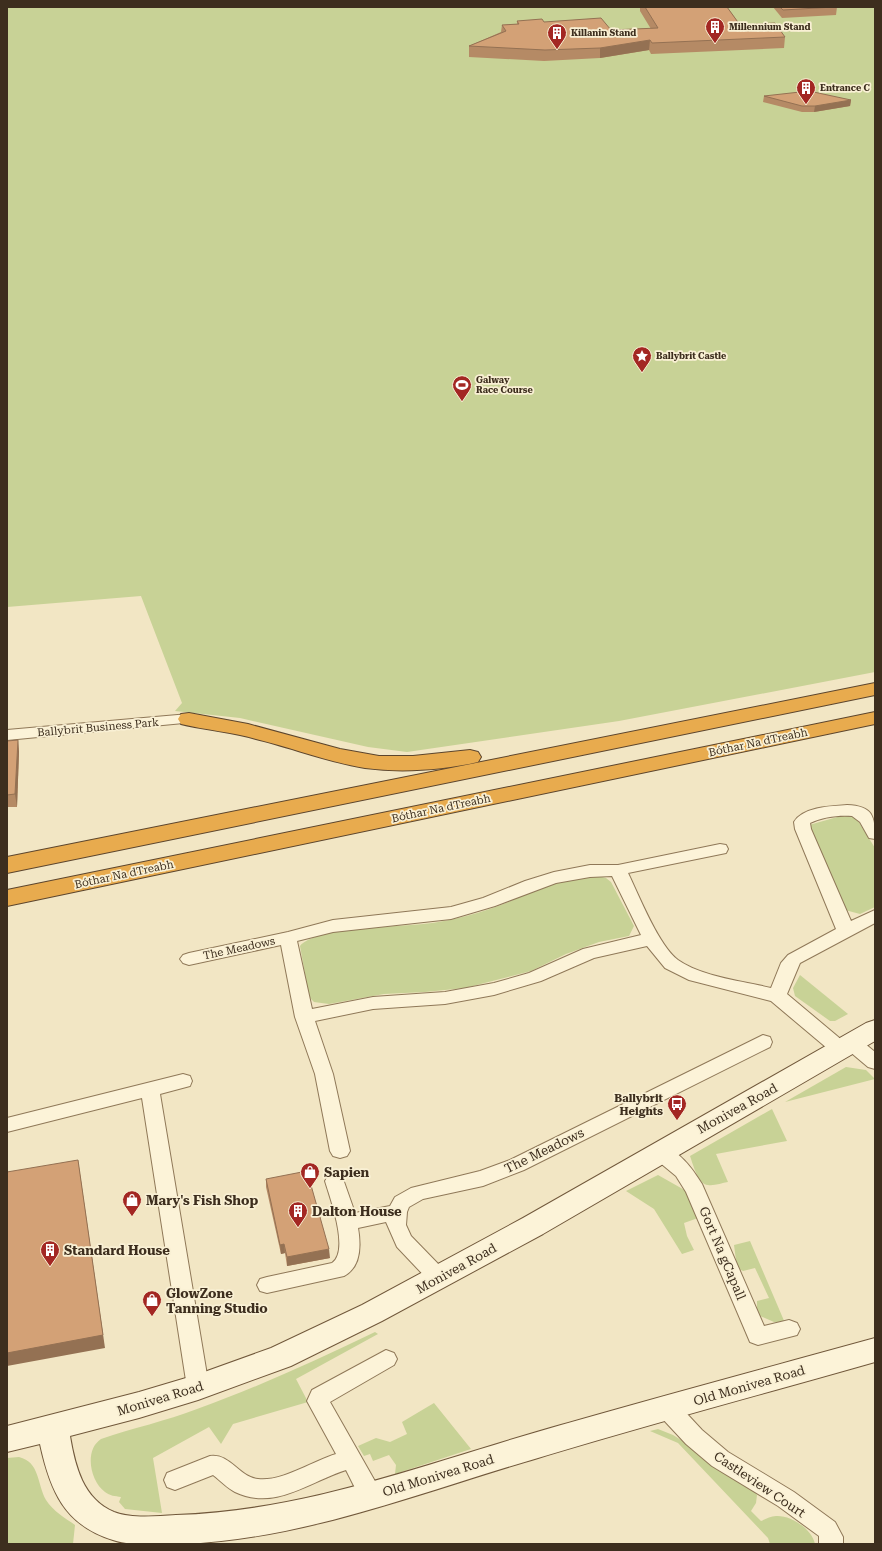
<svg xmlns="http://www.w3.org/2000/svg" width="882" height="1551" font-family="'Roboto Serif',serif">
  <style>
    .green { fill: #c8d296 }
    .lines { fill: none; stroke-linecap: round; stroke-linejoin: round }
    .street-casing { stroke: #8f7858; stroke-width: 2 }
    .secondary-casing { stroke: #71583b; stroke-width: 2 }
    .highway-casing { stroke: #5c452d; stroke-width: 2 }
    .street { fill: #fcf3d8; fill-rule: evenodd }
    .secondary { fill: #fcf3d8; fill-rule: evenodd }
    .highway { fill: #e8ab4e; fill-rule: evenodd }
    .wall { fill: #b58a65 }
    .shaded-wall { fill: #947153 }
    .building { fill: #d3a176; stroke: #947153 }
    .labels { text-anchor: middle; stroke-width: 3.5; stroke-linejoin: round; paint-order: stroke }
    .far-poi-label { font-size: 9px; font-weight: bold; fill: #3d2e1e; stroke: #f9f0d4; text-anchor: start }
    .street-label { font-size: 11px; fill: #3d2e1e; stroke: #f9f0d4 }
    .poi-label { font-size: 11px; font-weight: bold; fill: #3d2e1e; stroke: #f9f0d4; text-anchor: end }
    .near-street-label { font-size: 13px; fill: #3d2e1e; stroke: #f9f0d4 }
    .near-poi-label { font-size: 13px; font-weight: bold; fill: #3d2e1e; stroke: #f9f0d4; text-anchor: start }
  </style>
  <rect width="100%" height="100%" fill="#f2e6c4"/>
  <g class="green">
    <polygon points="7,7 875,7 875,672 619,721 407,752 368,747 240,718 175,711 182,703 141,596 7,607"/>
    <polygon points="848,814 855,816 875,848 875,907 860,914 845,910 809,825"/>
    <path d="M 598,876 L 606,878 L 611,882 L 634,926 L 629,936 L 599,942 L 566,954 L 531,971 L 465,988 L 425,992 L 384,994 L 329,1004 L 314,1002 L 309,997 L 300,946 C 315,927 397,927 423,924 C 453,921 483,912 511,901 C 519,897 527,892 536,889 C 556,882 577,878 598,876 Z"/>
    <polygon points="800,975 848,1014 835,1021 830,1021 795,996 793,988"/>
    <polygon points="846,1067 866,1070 875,1079 785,1102"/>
    <path d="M 772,1109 L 787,1141 L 716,1154 L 728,1182 C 722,1183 714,1186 708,1185 C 698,1185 693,1164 690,1156 Z"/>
    <polygon points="658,1175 688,1192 698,1218 684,1223 687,1236 694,1250 682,1254 654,1209 626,1191"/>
    <polygon points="750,1241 785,1323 774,1322 760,1316 757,1309 757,1301 769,1298 755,1268 743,1271 737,1268 734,1245"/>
    <path d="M 375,1332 L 378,1334 L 296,1379 L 308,1402 L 233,1424 L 221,1444 L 209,1427 L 153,1458 L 162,1513 L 125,1509 L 119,1502 L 121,1497 C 115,1496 110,1496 105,1492 C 90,1481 84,1450 101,1439 C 133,1428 166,1421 197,1409 C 258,1387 317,1360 375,1332 Z"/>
    <polygon points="434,1403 471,1449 395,1474 396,1465 389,1455 373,1461 370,1454 364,1456 358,1446 376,1438 390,1442 407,1434 402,1422"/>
    <path d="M 658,1429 L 673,1435 L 686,1443 L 715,1468 L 752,1488 L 757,1495 L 756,1503 L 751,1511 L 761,1521 C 766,1519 771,1516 776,1516 C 791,1515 812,1529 815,1544 L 770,1544 L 768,1538 L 678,1443 L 650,1431 Z"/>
    <path d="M 19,1457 C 40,1462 37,1484 46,1500 C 53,1511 65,1518 75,1525 L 73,1544 L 7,1544 L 7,1458 Z"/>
  </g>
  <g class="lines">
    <defs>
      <g id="street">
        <polygon points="189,714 194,716 197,719 194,722 7,740 7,730"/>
        <path d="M 847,805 C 873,806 875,816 875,839 L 869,838 L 860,822 L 852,816 C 838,815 823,817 810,823 L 811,829 L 851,921 L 875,910 L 875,923 L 800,963 L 787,994 L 843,1041 L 851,1036 L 858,1038 L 875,1052 L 875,1069 L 868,1067 L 849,1051 L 848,1054 L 841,1056 L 834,1054 L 771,1001 L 689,980 L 665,968 L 647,946 L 594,958 L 541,981 L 494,995 L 445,1004 L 373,1009 L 315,1021 L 333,1074 L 350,1151 L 347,1156 L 340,1158 L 333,1156 L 330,1151 L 315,1074 L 295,1017 L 281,945 L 189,965 L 183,963 L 180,959 L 183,955 L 189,953 L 288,932 L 333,920 L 451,907 L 483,898 L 525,881 L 554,872 L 590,865 L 618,865 L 720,844 L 726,845 L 728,849 L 726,853 L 628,873 C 639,896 659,946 678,960 C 702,977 743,981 771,988 L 781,963 L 788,955 L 836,929 L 795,829 L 794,822 C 803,807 831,806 847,805 ZM 612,876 L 641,935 L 583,949 L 529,973 L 494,983 L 445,992 L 373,997 L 312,1009 L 297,941 L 333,932 L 451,919 L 495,906 L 556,883 L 590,877 Z"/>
        <path d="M 763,1035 L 770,1037 L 772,1042 L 770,1047 L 524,1170 L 483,1186 L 423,1199 L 409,1207 L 407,1212 L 406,1225 L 411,1236 L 446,1272 L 449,1278 L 446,1284 L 439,1286 L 432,1284 L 397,1247 L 386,1222 L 358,1228 C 361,1245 361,1267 344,1276 L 267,1293 L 260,1291 L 257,1285 L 260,1279 L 267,1277 L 332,1263 C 350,1251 330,1198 325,1181 L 328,1176 L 335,1173 L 342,1176 L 355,1213 L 390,1206 L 395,1197 L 411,1188 L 480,1171 L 510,1160 Z"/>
        <polygon points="183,1074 190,1076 192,1081 190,1086 160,1094 209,1387 206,1394 198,1396 190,1394 187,1387 142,1098 7,1132 7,1118"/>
        <path d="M 660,1145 C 679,1150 692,1168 702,1184 L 764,1326 L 789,1320 L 797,1323 L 800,1329 L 797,1335 L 758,1345 L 750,1342 L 686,1192 L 676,1176 L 653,1157 L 650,1152 L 653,1147 Z"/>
        <path d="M 386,1350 L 394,1353 L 397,1359 L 394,1365 L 330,1402 L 376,1483 L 380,1496 L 377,1503 L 369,1506 L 361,1503 L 354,1486 L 346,1470 C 309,1482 275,1511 235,1492 C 227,1488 221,1481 213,1475 L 175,1490 L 167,1487 L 164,1480 L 167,1473 L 210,1456 C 230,1453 239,1477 258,1479 C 282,1482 313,1461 336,1454 L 307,1401 L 312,1390 Z"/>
        <polygon points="667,1399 675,1401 702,1430 728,1452 794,1492 835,1522 843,1537 843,1544 819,1544 819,1536 778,1506 712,1466 686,1444 659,1415 656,1408 659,1401"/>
      </g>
      <path id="secondary" d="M 875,1020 L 875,1041 L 543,1234 L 382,1321 L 291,1366 L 198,1400 L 139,1418 L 70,1436 C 75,1466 83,1499 114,1512 C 132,1519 157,1516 176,1515 C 309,1511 433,1461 561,1425 C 665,1395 770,1367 875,1338 L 875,1362 C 763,1394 650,1424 538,1458 C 421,1492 306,1539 182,1544 C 159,1544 134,1547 113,1540 C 64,1525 50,1490 40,1444 L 7,1452 L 7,1426 L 139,1392 L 196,1375 L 271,1348 L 362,1305 L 523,1218 L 866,1023 Z"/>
      <g id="highway">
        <polygon points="875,683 875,695 7,873 7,857"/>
        <polygon points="875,712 875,724 7,906 7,890"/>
        <path d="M 189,713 L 248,724 L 340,749 L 379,756 L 413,756 L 470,750 L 478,752 L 481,757 L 478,762 C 443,770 401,773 365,768 C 328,762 293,748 256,739 C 232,732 206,730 181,724 L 178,719 L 181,714 Z"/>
      </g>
    </defs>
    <use href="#street" class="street-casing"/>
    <use href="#secondary" class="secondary-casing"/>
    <use href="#highway" class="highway-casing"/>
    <use href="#street" class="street"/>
    <use href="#secondary" class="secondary"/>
    <use href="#highway" class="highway"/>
  </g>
  <g class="wall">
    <polygon points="640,7 727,7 740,25 785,37 784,48 651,54 649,50 600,58 544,61 469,57 469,46 501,32 502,25 517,24 517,21 544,22 611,30 651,29 640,11"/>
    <polygon points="773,7 837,7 836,15 782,18"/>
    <polygon points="764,96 851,100 850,106 814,112 802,112 763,102"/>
    <polygon points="18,740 19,752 17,807 7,807 7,741"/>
    <polygon points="266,1179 330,1258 287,1266 285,1253 281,1254 266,1187"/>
  </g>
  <g class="shaded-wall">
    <polygon points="650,40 649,50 600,58 600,48"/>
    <polygon points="851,100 850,106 814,112 815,106"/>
    <polygon points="18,740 19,752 17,807 15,794"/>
    <polygon points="78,1160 105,1348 7,1366 7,1353"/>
    <polygon points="284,1244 285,1253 281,1254 280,1245"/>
    <polygon points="329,1249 330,1258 287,1266 287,1257"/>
  </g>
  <g class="building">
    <polygon points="645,7 727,7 740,25 775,23 785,37 652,43 650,40 600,48 545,50 469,46 506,31 502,25 519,24 517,21 542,19 544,22 601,18 611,30 658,28"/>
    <polygon points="780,7 834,7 783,10"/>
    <polygon points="809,91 851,100 815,106 802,106 764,96"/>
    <polygon points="18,740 15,794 7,795 7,741"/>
    <polygon points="78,1160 103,1335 7,1353 7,1172"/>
    <polygon points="307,1171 329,1249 287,1257 284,1244 280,1245 266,1179"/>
  </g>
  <defs>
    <symbol id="building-pin" viewBox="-11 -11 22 30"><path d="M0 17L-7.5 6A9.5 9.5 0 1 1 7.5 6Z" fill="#a32723" stroke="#f9f0d4"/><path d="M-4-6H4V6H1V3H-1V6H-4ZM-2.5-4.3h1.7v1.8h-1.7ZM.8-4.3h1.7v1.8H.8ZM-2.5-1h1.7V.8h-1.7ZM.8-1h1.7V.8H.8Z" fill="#fff"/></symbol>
    <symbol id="sight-pin" viewBox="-11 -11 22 30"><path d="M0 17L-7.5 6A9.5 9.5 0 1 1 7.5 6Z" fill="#a32723" stroke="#f9f0d4"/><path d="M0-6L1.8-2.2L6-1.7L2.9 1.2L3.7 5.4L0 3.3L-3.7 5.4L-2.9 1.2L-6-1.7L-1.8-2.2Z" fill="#fff"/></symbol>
    <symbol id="stadium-pin" viewBox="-11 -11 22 30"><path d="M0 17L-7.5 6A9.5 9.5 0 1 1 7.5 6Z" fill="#a32723" stroke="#f9f0d4"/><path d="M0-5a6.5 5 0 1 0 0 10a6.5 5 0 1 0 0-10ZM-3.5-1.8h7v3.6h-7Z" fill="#fff"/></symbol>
    <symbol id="bus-pin" viewBox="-11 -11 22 30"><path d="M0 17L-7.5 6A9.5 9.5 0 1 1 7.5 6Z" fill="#a32723" stroke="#f9f0d4"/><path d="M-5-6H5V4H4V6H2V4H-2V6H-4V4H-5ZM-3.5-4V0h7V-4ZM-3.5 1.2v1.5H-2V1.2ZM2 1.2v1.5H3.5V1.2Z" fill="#fff"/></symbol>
    <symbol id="shop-pin" viewBox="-11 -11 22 30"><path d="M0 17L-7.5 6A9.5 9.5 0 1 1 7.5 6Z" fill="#a32723" stroke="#f9f0d4"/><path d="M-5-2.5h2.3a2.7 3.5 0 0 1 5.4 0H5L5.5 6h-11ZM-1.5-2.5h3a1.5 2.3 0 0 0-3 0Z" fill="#fff"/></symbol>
  </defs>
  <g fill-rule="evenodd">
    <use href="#building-pin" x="704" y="16" width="22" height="30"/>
    <use href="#building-pin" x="546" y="22" width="22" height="30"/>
    <use href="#building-pin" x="795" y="77" width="22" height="30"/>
    <use href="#sight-pin" x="631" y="345" width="22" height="30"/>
    <use href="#stadium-pin" x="451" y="374" width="22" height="30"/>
    <use href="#bus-pin" x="666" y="1093" width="22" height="30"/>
    <use href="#shop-pin" x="299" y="1161" width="22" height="30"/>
    <use href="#shop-pin" x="121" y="1189" width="22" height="30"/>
    <use href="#building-pin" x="287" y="1200" width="22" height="30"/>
    <use href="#building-pin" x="39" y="1239" width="22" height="30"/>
    <use href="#shop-pin" x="141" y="1289" width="22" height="30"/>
  </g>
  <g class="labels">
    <g class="far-poi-label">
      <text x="729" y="30">Millennium Stand</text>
      <text x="571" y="36">Killanin Stand</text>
      <text x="820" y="91">Entrance C</text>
      <text x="656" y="359">Ballybrit Castle</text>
      <text x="476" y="383">Galway<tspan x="476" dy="10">Race Course</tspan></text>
    </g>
    <g class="street-label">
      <text transform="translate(98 727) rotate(-5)" y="4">Ballybrit Business Park</text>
      <text transform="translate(758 742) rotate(-12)" y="4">Bóthar Na dTreabh</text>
      <text transform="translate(441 808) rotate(-12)" y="4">Bóthar Na dTreabh</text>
      <text transform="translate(124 874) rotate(-12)" y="4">Bóthar Na dTreabh</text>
      <text transform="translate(239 948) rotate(-12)" y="4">The Meadows</text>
    </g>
    <g class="poi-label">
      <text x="663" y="1102">Ballybrit<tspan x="663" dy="13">Heights</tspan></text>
    </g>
    <g class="near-street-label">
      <text transform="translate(737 1108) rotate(-29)" y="5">Monivea Road</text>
      <text transform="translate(544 1150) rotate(-26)" y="5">The Meadows</text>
      <text transform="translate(723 1253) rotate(67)" y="5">Gort Na gCapall</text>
      <text transform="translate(456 1268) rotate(-29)" y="5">Monivea Road</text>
      <text transform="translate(749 1385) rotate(-16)" y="5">Old Monivea Road</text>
      <text transform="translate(160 1398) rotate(-17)" y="5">Monivea Road</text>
      <text transform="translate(438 1475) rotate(-17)" y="5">Old Monivea Road</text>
      <text transform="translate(760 1484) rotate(34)" y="5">Castleview Court</text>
    </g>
    <g class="near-poi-label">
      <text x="324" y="1177">Sapien</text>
      <text x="146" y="1205">Mary's Fish Shop</text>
      <text x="312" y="1216">Dalton House</text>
      <text x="64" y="1255">Standard House</text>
      <text x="166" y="1298">GlowZone<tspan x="166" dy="15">Tanning Studio</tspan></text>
    </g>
  </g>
  <rect width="882" height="1551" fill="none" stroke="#3d2e1e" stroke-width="16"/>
</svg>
